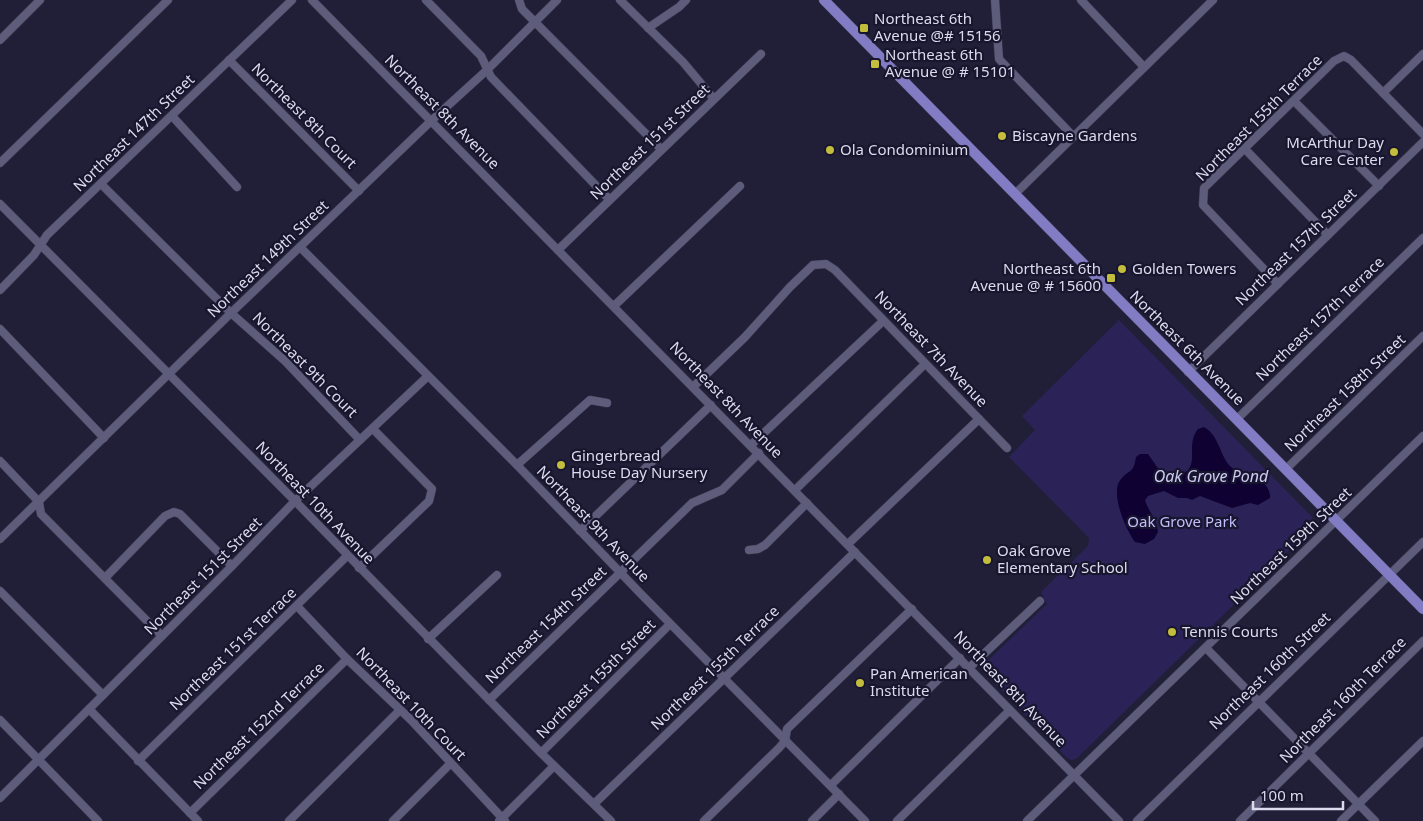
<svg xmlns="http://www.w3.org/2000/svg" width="1423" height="821" font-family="'Noto Sans',sans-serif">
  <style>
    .green { fill: #2b2358 }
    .water { fill: #0f0132 }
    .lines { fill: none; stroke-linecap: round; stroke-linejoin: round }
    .minor-casing { stroke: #3d3b50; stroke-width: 9 }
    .major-casing { stroke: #3d3b50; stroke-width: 11 }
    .minor { stroke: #5d5c7a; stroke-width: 8 }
    .major { stroke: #827cc4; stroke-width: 10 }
    .poi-dot { fill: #c3bd3e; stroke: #18152e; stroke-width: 2 }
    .labels { text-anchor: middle; stroke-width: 4.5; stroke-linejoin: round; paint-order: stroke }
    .poi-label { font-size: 15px; fill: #dcdbed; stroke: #18152e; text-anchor: start }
    .street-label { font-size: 15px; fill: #dcdbed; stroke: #18152e }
    .park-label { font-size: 15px; fill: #c0bdfb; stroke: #18152e }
    .water-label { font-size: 16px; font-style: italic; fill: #cccbf4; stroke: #18152e }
  </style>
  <rect width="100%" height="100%" fill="#211f38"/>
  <polygon class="green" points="1119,320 1312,517 1314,522 1313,527 1076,759 1071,760 1067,758 980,668 1047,604 1041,592 1088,546 1089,538 1009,457 1035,430 1022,416"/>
  <path class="water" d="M 1204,427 C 1219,435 1220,456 1230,466 C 1236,472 1242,470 1248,473 C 1259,476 1271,487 1270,498 L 1258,505 L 1250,503 L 1232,508 L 1200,496 L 1192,500 L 1187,498 L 1178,498 L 1164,491 L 1148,496 L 1145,500 C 1149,513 1156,517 1158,532 L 1154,539 L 1145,544 L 1135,542 C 1126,530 1109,492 1121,479 C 1130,468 1133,475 1136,457 L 1140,454 L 1148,454 L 1164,477 C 1209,476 1182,448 1198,429 Z"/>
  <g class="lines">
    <defs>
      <g id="minor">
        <polyline points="312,0 1119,821"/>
        <polyline points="426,0 481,56 491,77 609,199"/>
        <polyline points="519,0 522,9 661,149"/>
        <polyline points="620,0 683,62 714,99"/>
        <polyline points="995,0 999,59 1073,136"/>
        <polyline points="1081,0 1144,67"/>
        <polyline points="648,28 679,7 686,0"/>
        <polyline points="0,40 40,0"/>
        <polyline points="229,60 359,191"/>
        <polyline points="1383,93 1423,54"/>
        <polyline points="1294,101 1379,186"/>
        <polyline points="172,116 237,187"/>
        <polyline points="1245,149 1328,235"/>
        <polyline points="0,163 168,0"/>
        <polyline points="101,184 231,313 285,361 360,440"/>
        <polyline points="1015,194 1213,0"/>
        <polyline points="0,204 295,501 541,753 611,821"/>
        <polyline points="300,247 517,465 640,593 865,821"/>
        <polyline points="558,250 761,54"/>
        <polyline points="1278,284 1203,205 1204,188 1334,61 1344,56 1351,60 1423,134"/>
        <polyline points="0,290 34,255 47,235 292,0"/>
        <polyline points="614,306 740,186"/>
        <polyline points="0,329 104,438"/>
        <polyline points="1188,372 1423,142"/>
        <polyline points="694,386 745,337 790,287 813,265 826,264 835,270 1007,448"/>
        <polyline points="1237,419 1423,238"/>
        <polyline points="751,445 883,321"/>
        <polyline points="0,461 39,502 41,514 162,636"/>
        <polyline points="517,465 590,400 607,403"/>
        <polyline points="1286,469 1423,336"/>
        <polyline points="795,490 925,364"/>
        <polyline points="580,531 711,405"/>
        <polyline points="0,539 231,313 431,121 487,70 557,0"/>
        <polyline points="848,544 979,419"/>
        <polyline points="749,550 758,549 765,545 807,503"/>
        <polyline points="359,568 429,501 432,489 373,429"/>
        <polyline points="105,578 165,516 174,512 180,514 232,566"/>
        <polyline points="0,591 103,695"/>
        <polyline points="297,606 347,659 411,720 505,821"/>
        <polyline points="428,639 497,575"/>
        <polyline points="1206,648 1375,821"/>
        <polyline points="969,668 1040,601"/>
        <polyline points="489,700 692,503 722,490 759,453"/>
        <polyline points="89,709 198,821"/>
        <polyline points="0,720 98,821"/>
        <polyline points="541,753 670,624"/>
        <polyline points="138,761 347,556"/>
        <polyline points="831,785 960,658"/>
        <polyline points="0,798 232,566 295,501 428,376"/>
        <polyline points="594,804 855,552"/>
        <polyline points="190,813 347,659"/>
        <polyline points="289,821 400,710"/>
        <polyline points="393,821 450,764"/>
        <polyline points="499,821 554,766"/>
        <polyline points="704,821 779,748 785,741 787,729 912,609"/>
        <polyline points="812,821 839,794"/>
        <polyline points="897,821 1010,710"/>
        <polyline points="1027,821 1423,436"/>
        <polyline points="1137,821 1423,542"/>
        <polyline points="1240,821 1423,641"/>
        <polyline points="1341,821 1423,741"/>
      </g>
      <polyline id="major" points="824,0 1423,609"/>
    </defs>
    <use href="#minor" class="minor-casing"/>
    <use href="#major" class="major-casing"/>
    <use href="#minor" class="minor"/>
    <use href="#major" class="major"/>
  </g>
  <g class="poi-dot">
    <rect x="859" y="23" width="10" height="10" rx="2.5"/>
    <rect x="870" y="59" width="10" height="10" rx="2.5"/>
    <circle cx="1002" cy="136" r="5"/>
    <circle cx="830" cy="150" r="5"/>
    <circle cx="1394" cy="152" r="5"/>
    <circle cx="1122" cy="269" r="5"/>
    <rect x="1106" y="273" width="10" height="10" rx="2.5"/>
    <circle cx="561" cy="465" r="5"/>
    <circle cx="987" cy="560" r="5"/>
    <circle cx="1172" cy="632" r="5"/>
    <circle cx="860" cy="683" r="5"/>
  </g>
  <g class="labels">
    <g class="poi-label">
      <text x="874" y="24">Northeast 6th<tspan x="874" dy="17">Avenue @# 15156</tspan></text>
      <text x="885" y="60">Northeast 6th<tspan x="885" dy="17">Avenue @ # 15101</tspan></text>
      <text x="1012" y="141">Biscayne Gardens</text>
      <text x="1384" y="148" text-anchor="end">McArthur Day<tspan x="1384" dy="17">Care Center</tspan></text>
      <text x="840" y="155">Ola Condominium</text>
      <text x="1101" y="274" text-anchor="end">Northeast 6th<tspan x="1101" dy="17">Avenue @ # 15600</tspan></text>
      <text x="1132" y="274">Golden Towers</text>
      <text x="571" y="461">Gingerbread<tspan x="571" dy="17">House Day Nursery</tspan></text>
      <text x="997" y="556">Oak Grove<tspan x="997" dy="17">Elementary School</tspan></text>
      <text x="1182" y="637">Tennis Courts</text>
      <text x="870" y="679">Pan American<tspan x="870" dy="17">Institute</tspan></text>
    </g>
    <g class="street-label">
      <text transform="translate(442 112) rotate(45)" y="5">Northeast 8th Avenue</text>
      <text transform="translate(304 116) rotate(45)" y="5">Northeast 8th Court</text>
      <text transform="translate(1259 118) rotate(-45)" y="5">Northeast 155th Terrace</text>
      <text transform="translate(134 133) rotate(-44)" y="5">Northeast 147th Street</text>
      <text transform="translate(650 142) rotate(-44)" y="5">Northeast 151st Street</text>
      <text transform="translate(1296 247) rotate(-44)" y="5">Northeast 157th Street</text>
      <text transform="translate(268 259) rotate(-44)" y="5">Northeast 149th Street</text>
      <text transform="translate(1320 319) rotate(-44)" y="5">Northeast 157th Terrace</text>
      <text transform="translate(1187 348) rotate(45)" y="5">Northeast 6th Avenue</text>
      <text transform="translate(931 349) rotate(46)" y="5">Northeast 7th Avenue</text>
      <text transform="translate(305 365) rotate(45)" y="5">Northeast 9th Court</text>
      <text transform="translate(1345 393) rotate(-44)" y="5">Northeast 158th Street</text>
      <text transform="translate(726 400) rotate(46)" y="5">Northeast 8th Avenue</text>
      <text transform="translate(315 503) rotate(46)" y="5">Northeast 10th Avenue</text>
      <text transform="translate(593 524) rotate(46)" y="5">Northeast 9th Avenue</text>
      <text transform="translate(1291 546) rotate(-44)" y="5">Northeast 159th Street</text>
      <text transform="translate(203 576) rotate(-45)" y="5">Northeast 151st Street</text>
      <text transform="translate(546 625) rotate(-44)" y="5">Northeast 154th Street</text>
      <text transform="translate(233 649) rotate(-44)" y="5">Northeast 151st Terrace</text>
      <text transform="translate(715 668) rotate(-44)" y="5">Northeast 155th Terrace</text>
      <text transform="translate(1270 671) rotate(-44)" y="5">Northeast 160th Street</text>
      <text transform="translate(596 679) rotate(-45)" y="5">Northeast 155th Street</text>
      <text transform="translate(1010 689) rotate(46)" y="5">Northeast 8th Avenue</text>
      <text transform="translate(1343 700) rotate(-45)" y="5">Northeast 160th Terrace</text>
      <text transform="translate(411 704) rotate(46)" y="5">Northeast 10th Court</text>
      <text transform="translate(259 726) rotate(-44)" y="5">Northeast 152nd Terrace</text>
    </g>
    <g class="park-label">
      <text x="1182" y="527">Oak Grove Park</text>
    </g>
    <g class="water-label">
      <text x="1211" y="482">Oak Grove Pond</text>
    </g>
  </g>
  <path d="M1253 801v8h90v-8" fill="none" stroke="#dcdbed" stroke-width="2.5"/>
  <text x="1260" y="801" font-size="15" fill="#dcdbed" stroke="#18152e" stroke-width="4" paint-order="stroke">100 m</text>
</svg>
